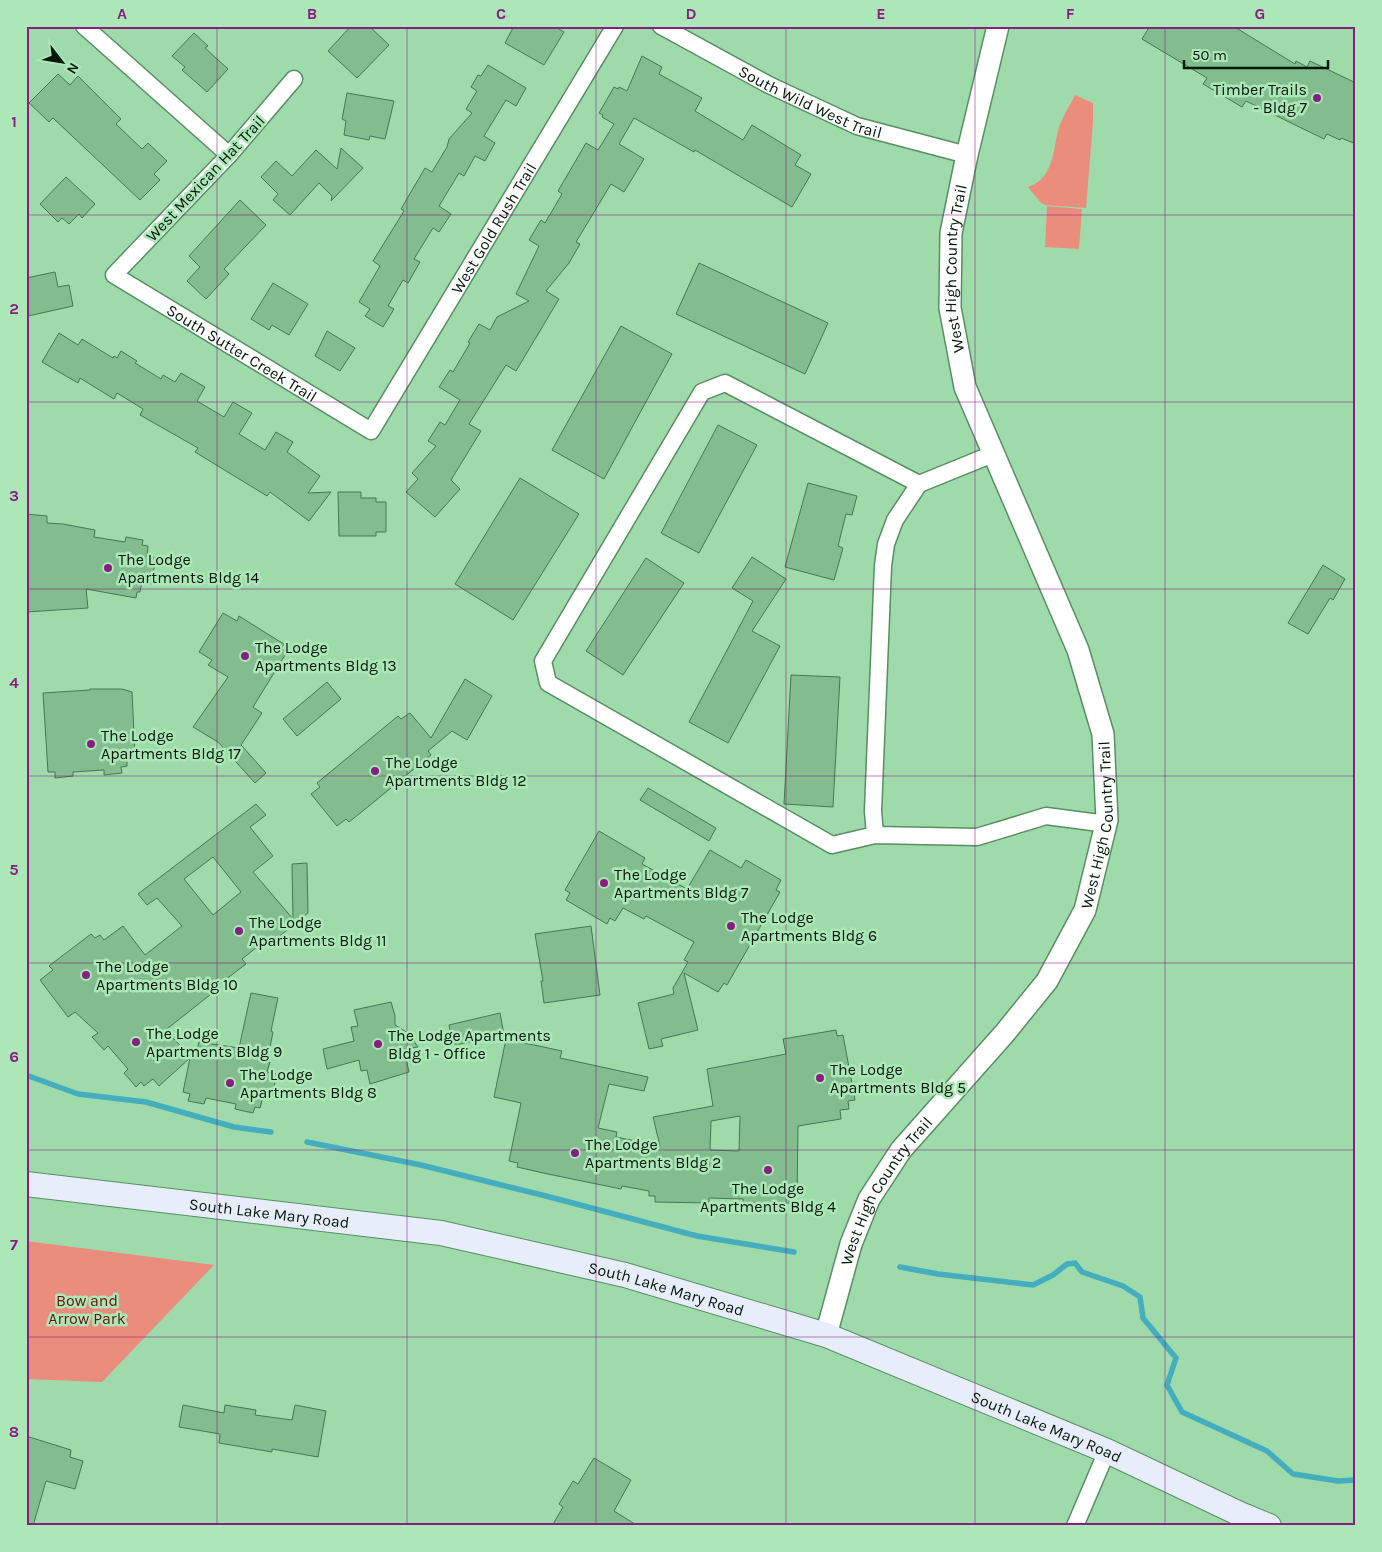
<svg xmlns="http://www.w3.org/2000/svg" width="1382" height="1552" font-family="Karla,sans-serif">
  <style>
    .green { fill: #eb8d7d }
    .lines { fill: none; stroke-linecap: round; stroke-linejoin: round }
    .stream { stroke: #44adbe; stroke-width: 5.5 }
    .building { fill: #82bc8f; stroke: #427a50; fill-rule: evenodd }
    .minor-casing { stroke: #578f64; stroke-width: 19 }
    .tertiary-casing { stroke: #578f64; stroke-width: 24 }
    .secondary-casing { stroke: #578f64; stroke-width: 26 }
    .minor { stroke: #fff; stroke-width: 16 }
    .tertiary { stroke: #fff; stroke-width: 21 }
    .secondary { stroke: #e8edfc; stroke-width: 24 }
    .grid { fill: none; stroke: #881d82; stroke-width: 1; stroke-opacity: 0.55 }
    .poi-dot { fill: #881d82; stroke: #ace7b8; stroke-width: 2 }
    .labels { text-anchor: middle; stroke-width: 5; stroke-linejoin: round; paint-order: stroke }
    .poi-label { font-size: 16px; fill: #021808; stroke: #ace7b8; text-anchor: start }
    .street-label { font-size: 16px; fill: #021808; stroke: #ace7b8 }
    .park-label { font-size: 16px; fill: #6a1309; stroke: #ace7b8 }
    .neatline { fill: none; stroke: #881d82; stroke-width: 2 }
    .grid-label { font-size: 16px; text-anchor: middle; font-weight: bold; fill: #881d82 }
  </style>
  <rect width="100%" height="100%" fill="#9fdaab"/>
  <g class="green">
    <path d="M 1075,95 L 1093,103 L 1093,122 L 1086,208 L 1045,205 L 1041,203 L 1028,187 C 1053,179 1053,152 1058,131 C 1061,119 1069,107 1075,95 Z"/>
    <polygon points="1047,206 1082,209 1079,249 1045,247"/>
    <polygon points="26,1241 214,1265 102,1382 26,1379"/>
  </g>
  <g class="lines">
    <g class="stream">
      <polyline points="26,1075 78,1094 146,1102 234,1127 271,1132"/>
      <polyline points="307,1142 421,1165 550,1197 697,1236 794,1252"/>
      <polyline points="900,1267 938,1274 1033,1285 1053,1275 1067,1264 1075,1263 1082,1272 1123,1286 1140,1297 1143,1318 1176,1358 1167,1385 1182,1412 1267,1451 1293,1474 1338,1481 1356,1480"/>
    </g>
  </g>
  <g class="building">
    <polygon points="351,26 369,26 389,45 357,78 328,51"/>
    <polygon points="514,26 554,26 564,32 544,65 505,43"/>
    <polygon points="1150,26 1233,26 1295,64 1296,61 1307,67 1310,61 1356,83 1356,144 1341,138 1340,140 1327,134 1324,139 1246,101 1242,107 1203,84 1207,78 1142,39"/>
    <polygon points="194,33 208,46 205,48 228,69 207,92 182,70 185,67 172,56"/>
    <polygon points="642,56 662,67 659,74 702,98 695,111 743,140 752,125 801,155 795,165 811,174 792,207 695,150 694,152 634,118 619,144 644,159 624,192 611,184 576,242 580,244 569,263 546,291 559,299 516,371 506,365 469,424 481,431 451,480 460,489 435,517 406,492 418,479 412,473 436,446 428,441 440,422 445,425 460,400 439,387 450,370 453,372 470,343 468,342 479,324 490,330 497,317 529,301 516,294 539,246 529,240 541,220 545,223 562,194 558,191 586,143 598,150 614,124 602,117 603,115 599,113 614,87 618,89 619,87 627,91"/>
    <polygon points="488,65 526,88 516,106 506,100 484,136 495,143 485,161 475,156 464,176 459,173 439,206 451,214 439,232 433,228 414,259 420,262 408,283 403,280 388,306 394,309 383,327 365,316 370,309 359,302 380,266 373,261 404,211 401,209 425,168 432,172 447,147 449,139 472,113 466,109 477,91 471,87 478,75 481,76"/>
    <polygon points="58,74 70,85 78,76 121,119 116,124 142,149 148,143 167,161 154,174 160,180 140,200 53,118 49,122 29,103"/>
    <polygon points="347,93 394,101 385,139 370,136 369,140 344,135 346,121 342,119"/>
    <polygon points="341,148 363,168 331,201 332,196 319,183 290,215 273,200 278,194 261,177 276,161 292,176 316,150 337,169"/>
    <polygon points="66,177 95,204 82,218 79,214 69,224 62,218 58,222 40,204"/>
    <polygon points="240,200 266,225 224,269 229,274 206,299 187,281 200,267 189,256"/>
    <polygon points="699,263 828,323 805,374 676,314"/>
    <polygon points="55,272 58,287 69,285 73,306 28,316 26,308 26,278"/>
    <polygon points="273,283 308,304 289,335 272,325 269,330 251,319"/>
    <polygon points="621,326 672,354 604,479 552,450"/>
    <polygon points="327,331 355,348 340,371 315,356"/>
    <polygon points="59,333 78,345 82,339 113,358 114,356 117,358 121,351 137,361 135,363 161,379 163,375 175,382 181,373 205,387 197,401 224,417 233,402 252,413 239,434 265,450 276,432 293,442 287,452 320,476 308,493 331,492 309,521 270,492 267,496 195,452 198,448 140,415 143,409 117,393 114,399 80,378 78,383 42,362"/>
    <polygon points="718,425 757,445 699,553 661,533"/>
    <polygon points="520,478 579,514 513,620 455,584"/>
    <polygon points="808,483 857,496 852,515 846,514 838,546 843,548 834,580 785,567"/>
    <polygon points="338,492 361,492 361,498 376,498 376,502 386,502 386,532 376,532 376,536 339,536"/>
    <polygon points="26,514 47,516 47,523 63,524 95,530 94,537 125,542 126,537 143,540 142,545 148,546 147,557 156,558 151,584 142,582 140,592 137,592 136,598 86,589 88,608 26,612"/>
    <polygon points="752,557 786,579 752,631 780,646 728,743 689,722 753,601 732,588"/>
    <polygon points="646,558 684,583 623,675 586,651"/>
    <polygon points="1323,565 1345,579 1333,600 1330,598 1308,634 1288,623"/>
    <polygon points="223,613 237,621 239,616 266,633 284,644 281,649 287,652 253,707 262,713 241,745 266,773 255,783 218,742 193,727 228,677 208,665 212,660 199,652"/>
    <polygon points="791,675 840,677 833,807 784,804"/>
    <polygon points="465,679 492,696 467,740 452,731 428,751 431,755 369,806 349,822 346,819 337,826 311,794 320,787 317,783 398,716 401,719 410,713 431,738"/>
    <polygon points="327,682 341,699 297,736 283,719"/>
    <polygon points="90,689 122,689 132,692 135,756 127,757 127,766 121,767 122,773 104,775 104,770 73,772 73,776 55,778 55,772 48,772 43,693 90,690"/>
    <polygon points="648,788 716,828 709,841 640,800"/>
    <path d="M 256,804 L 266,815 L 250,827 L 273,856 L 253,872 L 293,919 L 292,864 L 307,863 L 308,913 L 270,944 L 266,940 L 242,959 L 246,964 L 217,986 L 220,987 L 158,1036 L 173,1038 L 194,1060 L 199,1042 L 239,1048 L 251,993 L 278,998 L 271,1031 L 273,1032 L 267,1062 L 270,1062 L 267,1072 L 277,1074 L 271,1099 L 263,1097 L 260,1108 L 255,1107 L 253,1113 L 235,1109 L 236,1104 L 206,1098 L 204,1104 L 188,1101 L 190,1094 L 183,1092 L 190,1058 L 159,1086 L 153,1079 L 144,1086 L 141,1082 L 136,1087 L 124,1073 L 128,1069 L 108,1046 L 104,1050 L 92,1037 L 98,1033 L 75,1012 L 68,1017 L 40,980 L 53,970 L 49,966 L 91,934 L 95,938 L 100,935 L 104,940 L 123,926 L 145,955 L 182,926 L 157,898 L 147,905 L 138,894 ZM 213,857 L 241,892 L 213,915 L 184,879 Z"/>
    <polygon points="599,831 645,858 642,864 687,889 710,850 741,868 746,860 781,880 776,890 780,892 727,985 724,983 718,992 684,973 698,1030 661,1039 663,1046 649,1049 638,1003 674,994 673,988 688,962 684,960 694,942 646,916 644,919 623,908 615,921 610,918 607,924 566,900 570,893 565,890"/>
    <polygon points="591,926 600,995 544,1003 541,981 543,981 535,934"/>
    <polygon points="391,1002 395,1016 395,1025 408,1033 418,1047 404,1049 409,1072 370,1084 367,1070 361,1071 359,1060 327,1069 323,1049 354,1041 351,1027 358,1026 354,1010"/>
    <polygon points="500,1013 504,1035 460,1044 453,1044 449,1025"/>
    <path d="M 836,1030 L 837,1036 L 843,1035 L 855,1100 L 848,1101 L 849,1109 L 840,1110 L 841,1119 L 798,1126 L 797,1197 L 791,1197 L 791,1203 L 743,1203 L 743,1199 L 709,1198 L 709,1203 L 655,1202 L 655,1196 L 649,1196 L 649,1191 L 622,1186 L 621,1189 L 543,1173 L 517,1167 L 518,1163 L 509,1161 L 521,1103 L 494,1097 L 506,1039 L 562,1051 L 560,1058 L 648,1077 L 644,1091 L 609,1084 L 598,1128 L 617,1132 L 616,1137 L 660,1146 L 653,1117 L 713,1106 L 707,1069 L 786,1054 L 783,1039 ZM 740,1116 L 739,1151 L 710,1150 L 711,1121 Z"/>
    <polygon points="183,1405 224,1413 225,1405 256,1410 255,1415 292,1420 295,1405 326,1411 318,1457 272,1449 272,1452 219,1443 220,1434 179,1427"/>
    <polygon points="26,1436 71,1450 70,1457 83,1461 75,1489 46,1481 33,1526 26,1526"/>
    <polygon points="594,1458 631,1480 614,1511 638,1526 552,1526 563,1507 559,1504 573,1481 578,1484"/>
  </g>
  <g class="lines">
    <defs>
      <g id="minor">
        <polyline points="84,26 229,155"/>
        <path id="s1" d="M 661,26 L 769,85 L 857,126 L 967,155"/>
        <path id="s2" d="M 294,79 L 229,155 L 114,275 L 371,431 L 615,26"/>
        <polyline points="919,484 993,454"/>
        <polyline points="875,835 873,811 883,566 886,544 895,520 919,484 725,383 702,392 543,661 548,683 832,845 875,835 977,837 1046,816 1107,824"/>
        <polyline points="1075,1526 1107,1451"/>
      </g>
      <g id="tertiary">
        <path id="s3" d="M 826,1335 L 851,1244 L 869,1199 L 901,1150 L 1004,1034 L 1047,981 L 1085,910 L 1107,820 L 1103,734 L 1078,650 L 965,387 L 950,308 L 951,233 L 967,155 L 998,26"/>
      </g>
      <g id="secondary">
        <path id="s4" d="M 26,1184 L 441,1233 L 625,1275 L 826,1335 L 1107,1451 L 1240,1514 L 1269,1526"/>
      </g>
    </defs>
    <use href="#minor" class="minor-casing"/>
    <use href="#tertiary" class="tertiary-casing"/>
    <use href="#secondary" class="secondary-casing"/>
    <use href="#minor" class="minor"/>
    <use href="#tertiary" class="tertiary"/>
    <use href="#secondary" class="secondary"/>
  </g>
  <path class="grid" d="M 217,26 L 217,1526M 407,26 L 407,1526M 596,26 L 596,1526M 786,26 L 786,1526M 975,26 L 975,1526M 1165,26 L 1165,1526M 26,215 L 1356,215M 26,402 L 1356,402M 26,589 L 1356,589M 26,776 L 1356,776M 26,963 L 1356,963M 26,1150 L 1356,1150M 26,1337 L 1356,1337"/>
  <g class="poi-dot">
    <circle cx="1317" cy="98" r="5"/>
    <circle cx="108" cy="568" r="5"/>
    <circle cx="245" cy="656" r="5"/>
    <circle cx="91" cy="744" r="5"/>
    <circle cx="375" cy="771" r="5"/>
    <circle cx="604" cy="883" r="5"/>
    <circle cx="731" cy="926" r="5"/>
    <circle cx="239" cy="931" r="5"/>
    <circle cx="86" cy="975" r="5"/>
    <circle cx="136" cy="1042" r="5"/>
    <circle cx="378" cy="1044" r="5"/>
    <circle cx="820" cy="1078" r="5"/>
    <circle cx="230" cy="1083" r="5"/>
    <circle cx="575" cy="1153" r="5"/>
    <circle cx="768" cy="1170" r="5"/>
  </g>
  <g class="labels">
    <g class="poi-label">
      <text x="1307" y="95" text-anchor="end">Timber Trails<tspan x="1307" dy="18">- Bldg 7</tspan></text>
      <text x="118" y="565">The Lodge<tspan x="118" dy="18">Apartments Bldg 14</tspan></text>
      <text x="255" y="653">The Lodge<tspan x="255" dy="18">Apartments Bldg 13</tspan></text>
      <text x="101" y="741">The Lodge<tspan x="101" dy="18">Apartments Bldg 17</tspan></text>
      <text x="385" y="768">The Lodge<tspan x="385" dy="18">Apartments Bldg 12</tspan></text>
      <text x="614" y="880">The Lodge<tspan x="614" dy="18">Apartments Bldg 7</tspan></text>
      <text x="741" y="923">The Lodge<tspan x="741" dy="18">Apartments Bldg 6</tspan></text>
      <text x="249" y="928">The Lodge<tspan x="249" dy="18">Apartments Bldg 11</tspan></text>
      <text x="96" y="972">The Lodge<tspan x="96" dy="18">Apartments Bldg 10</tspan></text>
      <text x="146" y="1039">The Lodge<tspan x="146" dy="18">Apartments Bldg 9</tspan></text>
      <text x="388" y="1041">The Lodge Apartments<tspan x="388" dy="18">Bldg 1 - Office</tspan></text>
      <text x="830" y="1075">The Lodge<tspan x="830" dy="18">Apartments Bldg 5</tspan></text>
      <text x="240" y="1080">The Lodge<tspan x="240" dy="18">Apartments Bldg 8</tspan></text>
      <text x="585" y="1150">The Lodge<tspan x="585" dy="18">Apartments Bldg 2</tspan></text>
      <text x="768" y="1194" text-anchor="middle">The Lodge<tspan x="768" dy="18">Apartments Bldg 4</tspan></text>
    </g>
    <g class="street-label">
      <text dy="6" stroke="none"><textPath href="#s1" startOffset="168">South Wild West Trail</textPath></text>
      <text transform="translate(205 178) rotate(-47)" y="6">West Mexican Hat Trail</text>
      <text dy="6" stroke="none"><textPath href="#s2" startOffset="804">West Gold Rush Trail</textPath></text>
      <text dy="6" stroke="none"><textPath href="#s3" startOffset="1178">West High Country Trail</textPath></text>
      <text dy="6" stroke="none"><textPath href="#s2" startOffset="416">South Sutter Creek Trail</textPath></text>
      <text dy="6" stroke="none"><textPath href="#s3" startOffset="592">West High Country Trail</textPath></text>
      <text dy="6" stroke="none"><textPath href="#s3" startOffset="158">West High Country Trail</textPath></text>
      <text dy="6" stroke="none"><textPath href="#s4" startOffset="245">South Lake Mary Road</textPath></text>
      <text dy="6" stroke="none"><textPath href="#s4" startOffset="650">South Lake Mary Road</textPath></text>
      <text dy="6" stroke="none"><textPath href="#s4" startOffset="1055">South Lake Mary Road</textPath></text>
    </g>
    <g class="park-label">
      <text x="87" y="1306">Bow and<tspan x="87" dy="18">Arrow Park</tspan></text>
    </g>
  </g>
  <rect width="1382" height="1552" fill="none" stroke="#ace7b8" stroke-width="55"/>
  <g transform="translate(62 62) rotate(121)" stroke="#ace7b8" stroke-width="4" paint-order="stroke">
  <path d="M0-4L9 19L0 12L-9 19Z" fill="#021808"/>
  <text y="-8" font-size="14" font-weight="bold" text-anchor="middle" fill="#021808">N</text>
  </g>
  <path d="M1184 60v8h144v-8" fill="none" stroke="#021808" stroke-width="2.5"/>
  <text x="1192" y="60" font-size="15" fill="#021808" stroke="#ace7b8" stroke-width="4" paint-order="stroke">50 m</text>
  <rect x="28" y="28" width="1326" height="1496" class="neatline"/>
  <g class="grid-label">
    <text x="122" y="19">A</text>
    <text x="312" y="19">B</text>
    <text x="501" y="19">C</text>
    <text x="691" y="19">D</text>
    <text x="881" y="19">E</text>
    <text x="1070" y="19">F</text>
    <text x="1260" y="19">G</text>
    <text x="14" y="127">1</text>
    <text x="14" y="314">2</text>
    <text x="14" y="501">3</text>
    <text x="14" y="688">4</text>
    <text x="14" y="875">5</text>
    <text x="14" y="1062">6</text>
    <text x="14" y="1250">7</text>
    <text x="14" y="1437">8</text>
  </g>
</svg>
